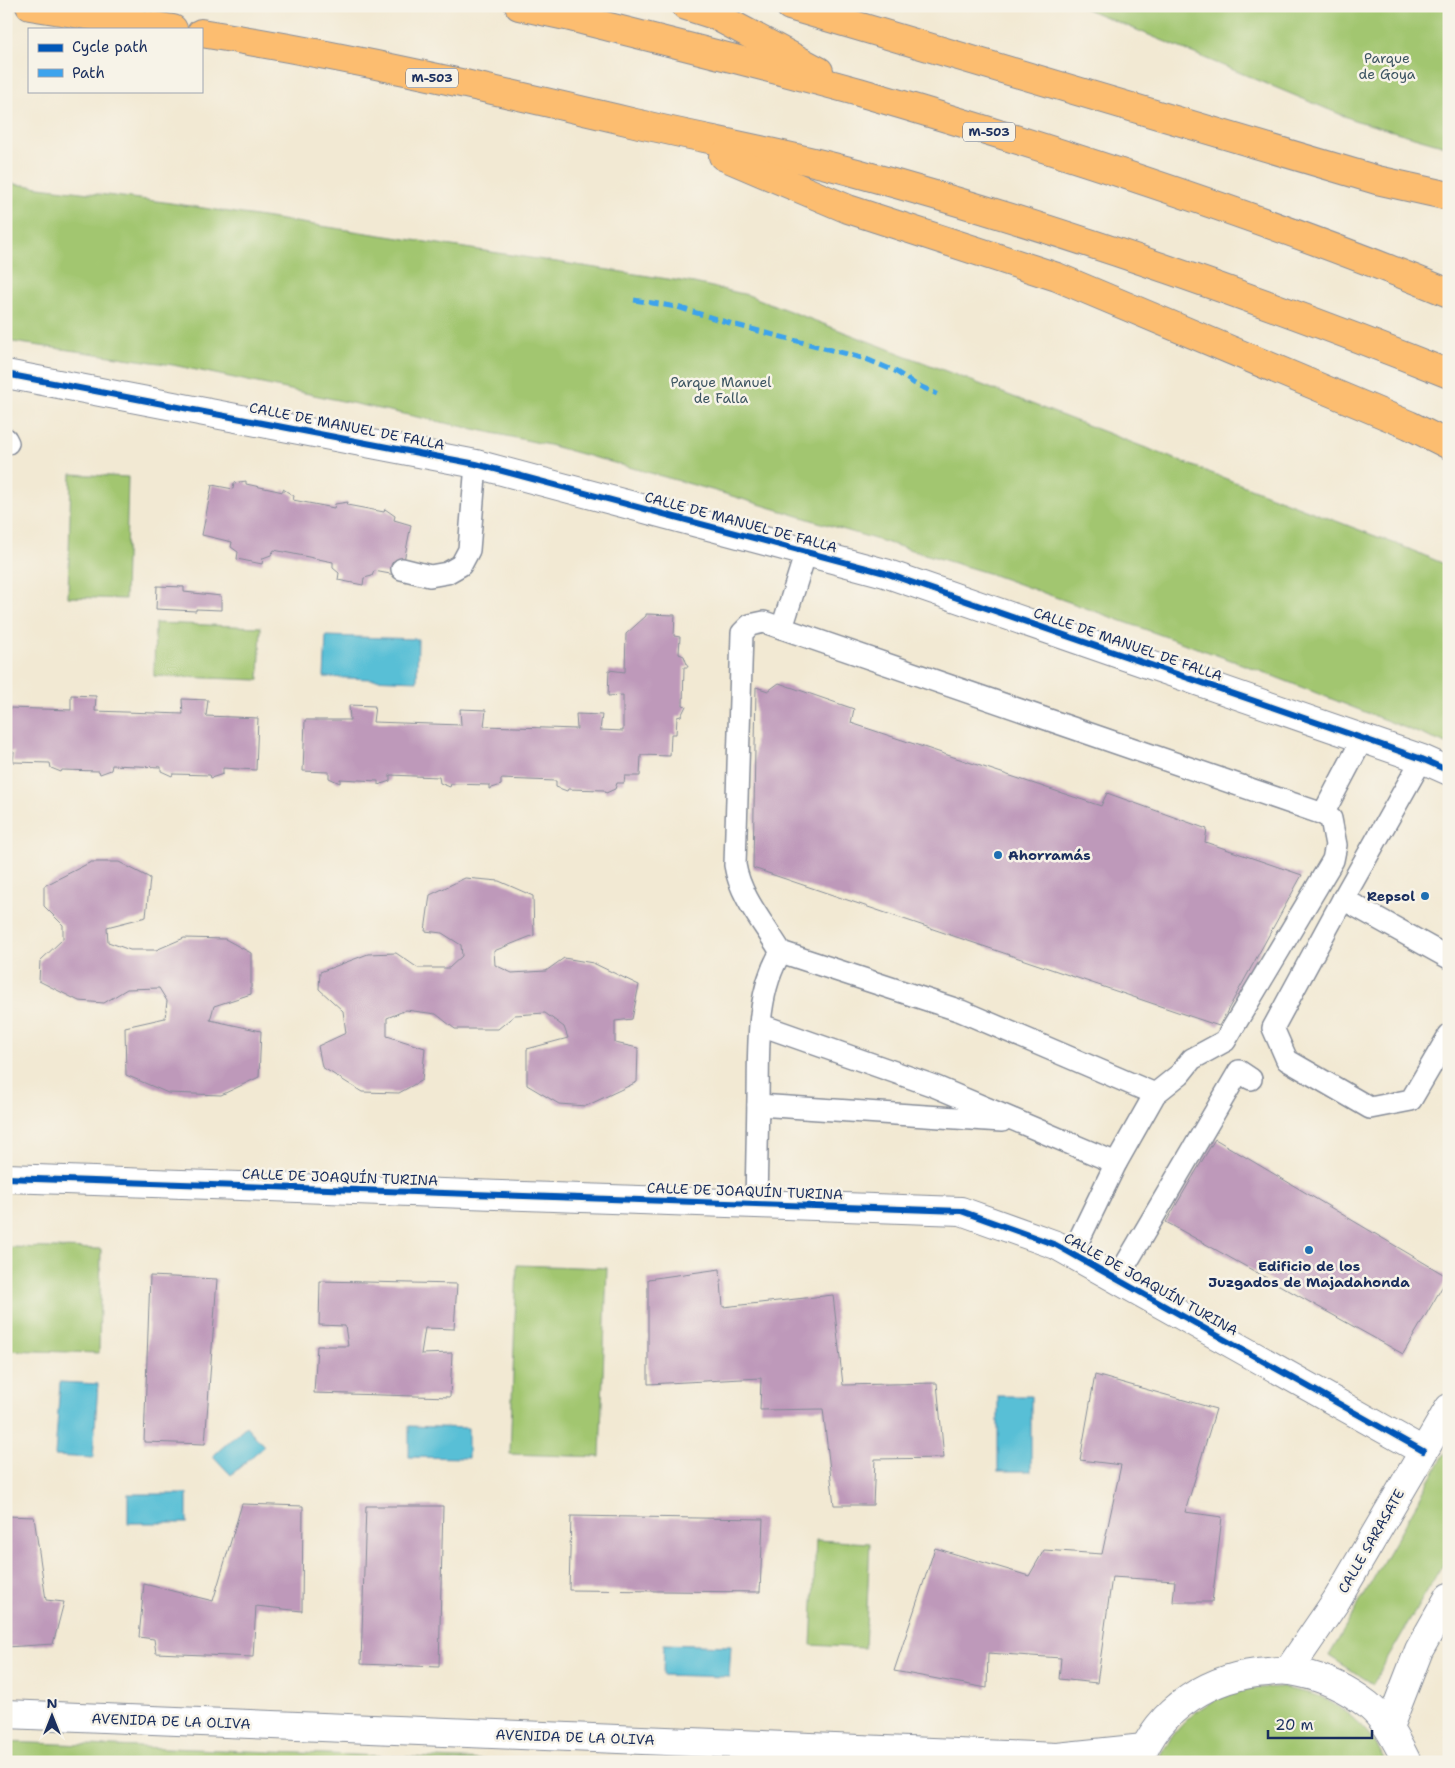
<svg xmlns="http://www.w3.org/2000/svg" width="1455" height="1768" font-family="'Shantell Sans',sans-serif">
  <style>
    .green { fill: #a2c670; stroke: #5e7a67 }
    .water { fill: #59bfd6; stroke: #3a779a }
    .building { fill: #be99ba }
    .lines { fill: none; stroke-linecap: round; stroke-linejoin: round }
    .service-casing { stroke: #868c98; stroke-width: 24 }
    .minor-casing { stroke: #868c98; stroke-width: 30 }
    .motorway-casing { stroke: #868c98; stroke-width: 30 }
    .service { stroke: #fff; stroke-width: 21 }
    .minor { stroke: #fff; stroke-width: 28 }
    .motorway { stroke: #fcbd6f; stroke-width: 28 }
    .quiet { stroke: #3da3ed; stroke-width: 5; stroke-dasharray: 10 5; stroke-linecap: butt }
    .cycleway-casing { stroke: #f7f3e8; stroke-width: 9 }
    .cycleway { stroke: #0057b8; stroke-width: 6 }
    .poi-dot { fill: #1f6fb2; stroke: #f7f3e8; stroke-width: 2 }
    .labels { text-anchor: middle; stroke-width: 5; stroke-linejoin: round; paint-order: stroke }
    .shield { fill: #f7f3e8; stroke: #5d6a87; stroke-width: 1 }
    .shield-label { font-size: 12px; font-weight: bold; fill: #1b2f5e }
    .park-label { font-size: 14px; fill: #3d5562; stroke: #f7f3e8 }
    .street-label { font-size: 14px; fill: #1b2f5e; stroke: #f7f3e8 }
    .poi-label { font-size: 14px; font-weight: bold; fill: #1b2f5e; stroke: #f7f3e8; text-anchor: start }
  </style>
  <rect width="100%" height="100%" fill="#f7f3e8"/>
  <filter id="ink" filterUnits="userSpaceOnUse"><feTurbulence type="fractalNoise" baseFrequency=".02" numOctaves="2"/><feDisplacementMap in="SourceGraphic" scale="10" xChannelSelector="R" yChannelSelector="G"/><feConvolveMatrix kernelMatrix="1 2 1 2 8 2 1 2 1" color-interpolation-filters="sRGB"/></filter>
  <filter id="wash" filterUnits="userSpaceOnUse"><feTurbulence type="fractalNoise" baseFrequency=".0096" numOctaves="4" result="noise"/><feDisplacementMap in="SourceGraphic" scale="20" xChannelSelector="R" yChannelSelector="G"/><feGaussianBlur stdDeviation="1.12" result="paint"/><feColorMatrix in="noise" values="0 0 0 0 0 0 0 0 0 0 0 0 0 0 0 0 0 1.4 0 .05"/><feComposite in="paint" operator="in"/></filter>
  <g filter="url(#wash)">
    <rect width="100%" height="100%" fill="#f2e9d3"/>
    <g class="green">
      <polygon points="1079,6 1449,6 1449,147 1354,120"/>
      <polygon points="6,183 164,202 694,283 748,295 1409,549 1449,566 1449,745 1250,667 991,574 712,490 549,445 173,365 6,341"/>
      <polygon points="71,474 128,477 125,599 68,597"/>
      <polygon points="155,623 261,627 259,680 154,676"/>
      <polygon points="6,1247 101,1249 99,1353 6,1350"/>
      <polygon points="517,1265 607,1268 600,1457 510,1454"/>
      <polygon points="1449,1447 1449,1553 1373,1684 1329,1656"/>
      <polygon points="816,1540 870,1543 865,1648 811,1645"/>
      <path d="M 1281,1687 C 1294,1691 1311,1692 1323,1698 C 1348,1711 1375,1734 1385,1762 L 1156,1762 C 1176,1726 1198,1703 1238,1691 C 1251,1687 1268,1688 1281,1687 Z"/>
      <polygon points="6,1742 541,1762 6,1762"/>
    </g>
    <g class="water">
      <polygon points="326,636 418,639 417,681 324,677"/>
      <polygon points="60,1382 98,1384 93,1458 55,1456"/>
      <rect x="998" y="1396" width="33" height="75"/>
      <polygon points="246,1426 264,1446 231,1475 213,1456"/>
      <polygon points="409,1426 468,1428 468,1458 409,1457"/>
      <rect x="128" y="1494" width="59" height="29"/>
      <polygon points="664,1644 731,1646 729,1677 663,1675"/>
    </g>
    <g id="blocks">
      <g class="building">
        <polygon points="246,481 246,484 283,492 283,489 294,496 293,500 334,508 335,504 348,502 347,505 384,512 385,509 395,516 394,520 411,525 401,576 374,571 372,576 364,578 363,585 338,580 339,573 333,568 333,562 274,550 271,555 263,558 262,564 237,559 238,552 231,547 232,542 202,535 212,485 233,489 234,483"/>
        <polygon points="157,586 184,587 184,592 221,596 221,610 196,609 196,611 156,609"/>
        <polygon points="646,614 675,615 674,636 680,637 679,654 684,656 688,667 684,667 683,705 686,706 681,716 677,717 676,734 671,734 670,756 641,755 640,776 625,776 624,783 617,783 615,789 606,793 604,790 568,789 567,791 556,787 556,781 501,779 501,785 489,789 489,785 451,784 450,787 440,783 439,777 390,775 390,781 378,785 378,781 340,779 340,783 329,778 329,772 303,771 305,720 350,720 349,705 375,706 373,722 461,725 460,709 486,710 484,726 577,729 576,714 602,715 600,730 623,731 623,695 608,696 609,670 625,672 626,634 646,616"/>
        <polygon points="779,683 854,709 851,723 1101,806 1107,793 1207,829 1205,842 1302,875 1219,1026 753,868 756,687 768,691"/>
        <polygon points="71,695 96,696 95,711 183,714 182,699 208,700 206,716 258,718 256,770 223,768 223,774 211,778 210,775 173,774 172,776 161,771 161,767 112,765 111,770 100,774 99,771 62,770 61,772 51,768 50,763 13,762 14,752 6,752 6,701 9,708 71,710"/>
        <polygon points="91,862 119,862 150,878 146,917 107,927 108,942 130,950 156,950 184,938 225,939 251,953 251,994 214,1006 210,1020 261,1031 259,1077 221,1095 168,1093 126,1075 125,1027 165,1018 167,1001 159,988 127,989 104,1003 79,1001 39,981 40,961 63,939 63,925 44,906 44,886"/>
        <polygon points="465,878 499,881 533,896 534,935 494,951 495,965 512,973 546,971 564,958 593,963 639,985 632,1019 615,1021 615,1043 638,1048 637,1082 586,1106 559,1104 527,1085 527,1049 568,1038 564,1027 545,1013 515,1015 498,1029 455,1029 436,1014 406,1010 387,1018 387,1036 425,1048 422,1080 399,1093 362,1092 322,1067 318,1046 346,1033 343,1011 319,989 320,972 368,954 396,953 418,968 449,968 462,956 461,945 442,933 425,931 430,895"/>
        <polygon points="1215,1139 1448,1277 1403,1354 1166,1222"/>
        <polygon points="720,1269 723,1307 833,1295 843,1385 937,1383 944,1458 875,1459 873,1505 834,1505 823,1409 760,1410 761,1378 648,1384 648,1279"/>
        <polygon points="150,1276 217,1279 205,1444 144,1442"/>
        <polygon points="320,1281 457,1284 454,1329 425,1328 421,1354 452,1353 450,1397 314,1393 317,1346 348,1346 345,1326 319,1325"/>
        <polygon points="1095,1375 1216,1409 1185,1512 1222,1517 1212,1602 1173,1602 1175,1581 1112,1577 1097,1683 1059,1679 1061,1658 988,1653 987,1688 894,1671 935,1548 1029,1576 1044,1550 1102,1554 1121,1465 1080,1460"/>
        <polygon points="242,1504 303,1506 302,1611 256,1606 253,1657 156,1653 154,1639 139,1637 144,1584 213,1601"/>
        <polygon points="366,1506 443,1506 439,1667 361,1664"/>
        <polygon points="6,1516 34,1517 46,1600 64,1602 53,1644 6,1647"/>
        <polygon points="571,1516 763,1519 760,1592 569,1590"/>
      </g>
    </g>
  </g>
  <g filter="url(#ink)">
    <use href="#blocks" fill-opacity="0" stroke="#868c98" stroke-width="1"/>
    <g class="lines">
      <defs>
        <g id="service">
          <polyline points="6,439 8,443"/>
          <polyline points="402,569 430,576 447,573 461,565 469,550 476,464"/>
          <polyline points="782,628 806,552"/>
          <polyline points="1422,759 1343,899 1449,958"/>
          <polyline points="1323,814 1363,738"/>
          <polyline points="1343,899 1273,1028 1287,1060 1370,1108 1411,1100 1449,1035"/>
          <polyline points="761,1025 934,1086 1116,1163"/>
          <polyline points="758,1105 1002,1121"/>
          <path d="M 756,1204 C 757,1168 757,1133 758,1097 C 759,1050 755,994 781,952"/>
          <path d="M 1072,1254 L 1116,1163 L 1155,1094 L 1180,1074 L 1192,1059 L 1225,1041 L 1333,860 L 1336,845 L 1331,819 L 1323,814 L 764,622 L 750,625 L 742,633 L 735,865 C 740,896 764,924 781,952 L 961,1011 L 1155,1094"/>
          <polyline points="1117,1279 1239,1071 1251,1079"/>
        </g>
        <g id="minor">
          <polyline points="6,374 476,464 885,573 1422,759 1449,771"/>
          <polyline points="6,1178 961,1211 1056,1245 1423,1451"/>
          <polyline points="1288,1671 1336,1601 1449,1408"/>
          <polyline points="6,1714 1057,1757 1144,1748"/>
          <polyline points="1389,1727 1419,1650 1449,1597"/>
          <path d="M 1139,1762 C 1158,1708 1212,1675 1268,1672 C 1275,1671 1283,1670 1290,1671 C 1315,1675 1339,1684 1360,1699 C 1383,1714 1395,1738 1407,1762"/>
        </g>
        <g id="motorway">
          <polyline points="30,6 173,29"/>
          <path d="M 519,6 L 566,16 C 664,41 762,65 859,92 C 1058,150 1256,214 1449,293"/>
          <polyline points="686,6 714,15 819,71"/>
          <polyline points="790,6 1377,180 1449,196"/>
          <path d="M 201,33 C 347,56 491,89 635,123 C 709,140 784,153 857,173 C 1058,228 1256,297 1449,374"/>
          <polyline points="723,156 848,209 1057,277 1409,425 1449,445"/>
        </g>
      </defs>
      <use href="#service" class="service-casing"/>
      <use href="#minor" class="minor-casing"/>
      <use href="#motorway" class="motorway-casing"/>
      <use href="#service" class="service"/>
      <use href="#minor" class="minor"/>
      <use href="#motorway" class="motorway"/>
      <polyline class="quiet" points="634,300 677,307 736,325 866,359 895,371 915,384 937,394"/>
      <defs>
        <g id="cycleway">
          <polyline points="6,374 476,464 885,573 1422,759 1449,771"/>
          <polyline points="6,1178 961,1211 1056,1245 1423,1451"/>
        </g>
      </defs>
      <use href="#cycleway" class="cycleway-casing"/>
      <use href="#cycleway" class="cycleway"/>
    </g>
  </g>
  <g class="poi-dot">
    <circle cx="998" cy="855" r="5"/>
    <circle cx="1425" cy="896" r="5"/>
    <circle cx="1309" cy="1250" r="5"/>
  </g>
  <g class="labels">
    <g class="shield">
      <rect x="406" y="68.5" width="52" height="19" rx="4"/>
      <rect x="963" y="122.5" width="52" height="19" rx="4"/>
    </g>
    <g class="shield-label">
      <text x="432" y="82">M-503</text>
      <text x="989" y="136">M-503</text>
    </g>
    <g class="park-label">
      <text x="1387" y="63">Parque<tspan x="1387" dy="16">de Goya</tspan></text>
      <text x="721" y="387">Parque Manuel<tspan x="721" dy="16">de Falla</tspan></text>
    </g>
    <g class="street-label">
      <text transform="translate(347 426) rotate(11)" y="5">CALLE DE MANUEL DE FALLA</text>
      <text transform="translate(741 522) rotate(15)" y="5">CALLE DE MANUEL DE FALLA</text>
      <text transform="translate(1128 644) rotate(19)" y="5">CALLE DE MANUEL DE FALLA</text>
      <text transform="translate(340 1177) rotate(2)" y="5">CALLE DE JOAQUÍN TURINA</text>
      <text transform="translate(745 1191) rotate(2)" y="5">CALLE DE JOAQUÍN TURINA</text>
      <text transform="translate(1151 1284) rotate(29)" y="5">CALLE DE JOAQUÍN TURINA</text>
      <text transform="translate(1371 1541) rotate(-60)" y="5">CALLE SARASATE</text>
      <text transform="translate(171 1721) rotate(2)" y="5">AVENIDA DE LA OLIVA</text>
      <text transform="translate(575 1737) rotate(2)" y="5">AVENIDA DE LA OLIVA</text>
    </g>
    <g class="poi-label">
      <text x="1008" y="860">Ahorramás</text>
      <text x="1415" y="901" text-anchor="end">Repsol</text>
      <text x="1309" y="1271" text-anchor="middle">Edificio de los<tspan x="1309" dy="16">Juzgados de Majadahonda</tspan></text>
    </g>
  </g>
  <rect width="1455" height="1768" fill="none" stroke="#f7f3e8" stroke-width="25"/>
  <rect x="28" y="28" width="175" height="65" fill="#f7f3e8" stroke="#9fa5b1"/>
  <rect x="38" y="44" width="25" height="8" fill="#0057b8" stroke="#9fa5b1"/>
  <text x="72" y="52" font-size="15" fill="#1b2f5e">Cycle path</text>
  <rect x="38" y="69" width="25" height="8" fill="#3da3ed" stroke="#9fa5b1"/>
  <text x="72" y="78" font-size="15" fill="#1b2f5e">Path</text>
  <g transform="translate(52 1716)" stroke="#f7f3e8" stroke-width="4" paint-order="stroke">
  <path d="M0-4L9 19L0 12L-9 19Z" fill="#1b2f5e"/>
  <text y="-8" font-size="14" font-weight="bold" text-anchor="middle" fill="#1b2f5e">N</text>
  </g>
  <path d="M1268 1730v8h104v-8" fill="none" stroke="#1b2f5e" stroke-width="2.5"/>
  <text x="1275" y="1730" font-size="15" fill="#1b2f5e" stroke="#f7f3e8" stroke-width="4" paint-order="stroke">20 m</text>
</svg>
